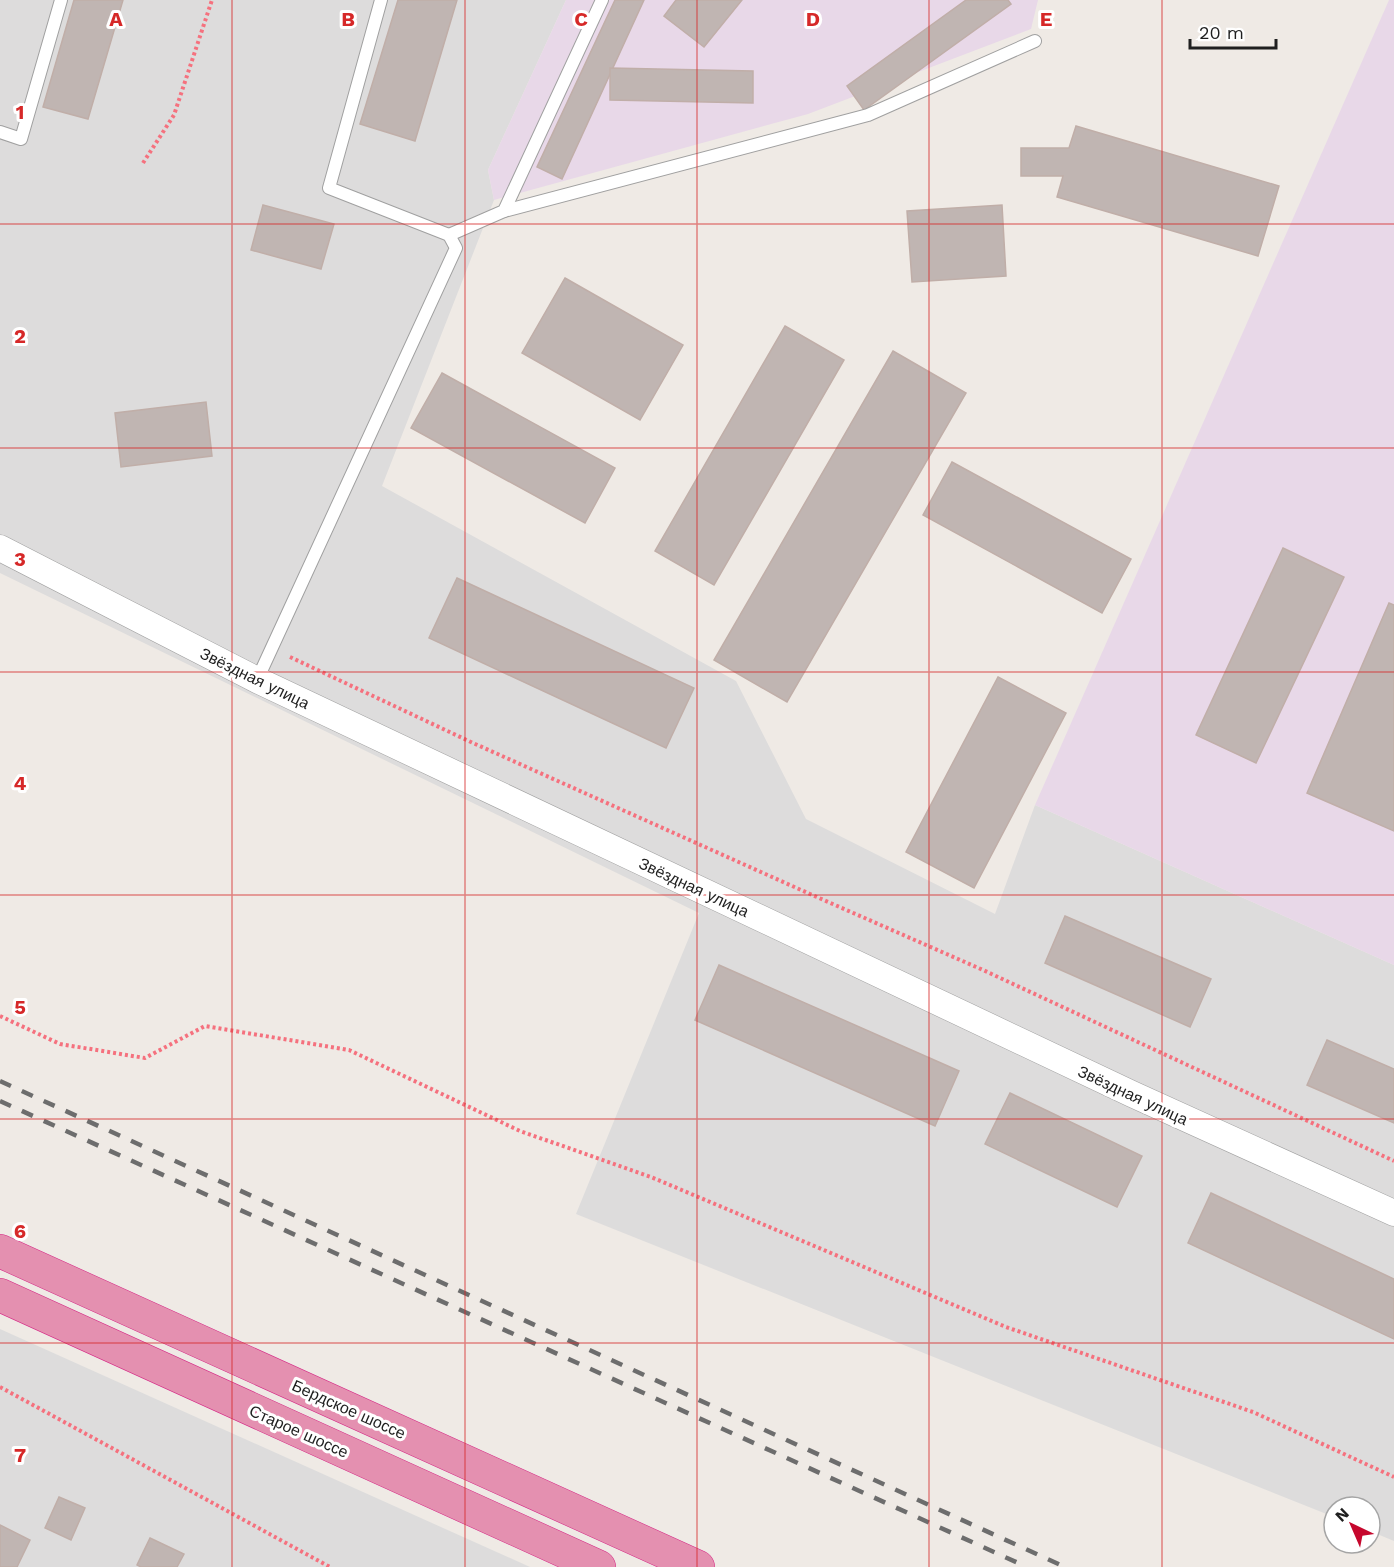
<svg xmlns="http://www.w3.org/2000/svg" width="1394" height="1567" font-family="'Work Sans',sans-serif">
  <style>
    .residential { fill: #dddcdc }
    .industrial { fill: #e8d8e8 }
    .building { fill: #c0b5b2; stroke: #c0aea8; stroke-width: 1.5 }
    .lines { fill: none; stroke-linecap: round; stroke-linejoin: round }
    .lane-casing { stroke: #a0a0a0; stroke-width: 14 }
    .street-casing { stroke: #a0a0a0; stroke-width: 27 }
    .highway-casing { stroke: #d52b87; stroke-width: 34 }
    .path { stroke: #f5717e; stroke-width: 4; stroke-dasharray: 3 3; stroke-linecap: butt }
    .lane { stroke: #fff; stroke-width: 12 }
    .street { stroke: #fff; stroke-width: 26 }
    .highway { stroke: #e490b0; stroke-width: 33 }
    .rail { stroke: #6d6d6d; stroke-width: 4.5; stroke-dasharray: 12 12; stroke-linecap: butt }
    .grid { fill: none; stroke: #d62828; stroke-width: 1.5; stroke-opacity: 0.55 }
    .labels { text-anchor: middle; stroke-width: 6; stroke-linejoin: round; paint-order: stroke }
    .street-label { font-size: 16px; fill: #1f1f1f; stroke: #fff }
    .grid-label { font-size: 20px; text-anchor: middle; font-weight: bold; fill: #d62828; stroke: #fff; stroke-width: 6; stroke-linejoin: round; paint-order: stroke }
  </style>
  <rect width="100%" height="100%" fill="#efeae5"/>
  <g class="residential">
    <polygon points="0,0 566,0 488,170 494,200 382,486 736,681 806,819 995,914 1035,805 1394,965 1394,1541 1370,1531 1370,1507 1334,1507 1334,1517 576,1214 699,913 0,573"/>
    <polygon points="0,1329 530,1567 0,1567"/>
  </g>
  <g class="industrial">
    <polygon points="566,0 1038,0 1031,29 808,114 494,200 488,170"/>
    <polygon points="1389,0 1394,0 1394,965 1035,805"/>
  </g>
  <g class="building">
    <polygon points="74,0 123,0 88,119 43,107"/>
    <polygon points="398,0 457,0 415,141 360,124"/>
    <polygon points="615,0 644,0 562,179 537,167"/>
    <polygon points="676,0 742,0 704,47 664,16"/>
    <polygon points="966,0 1008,0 1011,4 864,110 847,86"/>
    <polygon points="610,68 753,71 753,103 610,100"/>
    <polygon points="1076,126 1279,186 1258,256 1057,197 1063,176 1021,176 1021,148 1069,148"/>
    <polygon points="263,205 334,224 321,269 251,250"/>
    <polygon points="1002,205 1006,276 912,282 907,211"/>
    <polygon points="565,278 683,345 640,420 522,353"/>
    <polygon points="785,326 844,360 714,585 655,551"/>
    <polygon points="893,351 966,393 787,702 714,660"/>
    <polygon points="442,373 615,468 585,523 411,428"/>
    <polygon points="206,402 212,456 121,467 115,413"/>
    <polygon points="952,462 1131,559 1102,613 923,515"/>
    <polygon points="1283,548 1344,577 1256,763 1196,735"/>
    <polygon points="457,578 694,688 666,748 429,638"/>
    <polygon points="1389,603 1394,605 1394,831 1307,793"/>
    <polygon points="998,677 1066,713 974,888 906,852"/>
    <polygon points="1065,916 1211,979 1190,1027 1045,963"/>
    <polygon points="719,965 959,1071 935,1126 695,1020"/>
    <polygon points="1327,1040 1394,1069 1394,1123 1307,1085"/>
    <polygon points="1010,1093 1142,1156 1117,1207 985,1144"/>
    <polygon points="1211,1193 1394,1279 1394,1339 1188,1243"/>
    <polygon points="59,1497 85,1508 71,1540 45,1528"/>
    <polygon points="0,1525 30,1540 17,1567 0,1567"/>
    <polygon points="150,1538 184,1554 177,1567 141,1567 137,1565"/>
  </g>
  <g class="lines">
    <defs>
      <g id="lane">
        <polyline points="0,132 21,139 61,0"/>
        <polyline points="504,211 868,115 1035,41"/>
        <polyline points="449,235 504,211 602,0"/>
        <polyline points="257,680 456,248 449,235 329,188 381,0"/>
      </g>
      <polyline id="street" points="0,548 257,680 1132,1094 1394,1213"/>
      <g id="highway">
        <polyline points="0,1251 698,1567"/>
        <polyline points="0,1295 599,1567"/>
      </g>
    </defs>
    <use href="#lane" class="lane-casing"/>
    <use href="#street" class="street-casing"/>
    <use href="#highway" class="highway-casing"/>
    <g class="path">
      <polyline points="143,163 174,115 212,0"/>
      <polyline points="290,657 473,743 810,894 983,970 1394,1161"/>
      <polyline points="0,1016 60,1044 145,1058 205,1026 349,1050 520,1131 651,1177 1006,1327 1253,1412 1394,1477"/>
      <polyline points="0,1387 330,1567"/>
    </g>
    <use href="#lane" class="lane"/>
    <use href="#street" class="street"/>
    <use href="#highway" class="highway"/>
    <g class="rail">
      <polyline points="0,1081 1065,1567"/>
      <polyline points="0,1101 1027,1567"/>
    </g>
  </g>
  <path class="grid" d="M 232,0 L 232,1567M 465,0 L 465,1567M 697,0 L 697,1567M 929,0 L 929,1567M 1162,0 L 1162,1567M 0,224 L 1394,224M 0,448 L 1394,448M 0,672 L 1394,672M 0,895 L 1394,895M 0,1119 L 1394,1119M 0,1343 L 1394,1343"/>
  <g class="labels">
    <g class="street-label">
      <text transform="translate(255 678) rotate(26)" y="6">Звёздная улица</text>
      <text transform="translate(694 887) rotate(25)" y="6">Звёздная улица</text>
      <text transform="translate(1133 1095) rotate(25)" y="6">Звёздная улица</text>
      <text transform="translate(349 1409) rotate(24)" y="6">Бердское шоссе</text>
      <text transform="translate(299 1431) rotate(24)" y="6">Старое шоссе</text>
    </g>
  </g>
  <g class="grid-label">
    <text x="116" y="26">A</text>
    <text x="348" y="26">B</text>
    <text x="581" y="26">C</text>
    <text x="813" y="26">D</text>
    <text x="1046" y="26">E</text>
    <text x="20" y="119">1</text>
    <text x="20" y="343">2</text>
    <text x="20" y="566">3</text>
    <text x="20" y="790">4</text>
    <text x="20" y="1014">5</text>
    <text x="20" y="1238">6</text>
    <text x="20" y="1462">7</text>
  </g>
  <g transform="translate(1352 1525) rotate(316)"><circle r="28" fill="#ffffff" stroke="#a5a5a5" stroke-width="1.5"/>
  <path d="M0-4.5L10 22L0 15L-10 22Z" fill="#c6072d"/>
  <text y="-9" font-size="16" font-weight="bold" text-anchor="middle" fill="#1f1f1f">N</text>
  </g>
  <path d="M1190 39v9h86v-9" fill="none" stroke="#1f1f1f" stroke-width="3"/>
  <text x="1199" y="39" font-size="18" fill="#1f1f1f" stroke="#ffffff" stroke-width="4.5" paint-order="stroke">20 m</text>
</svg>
